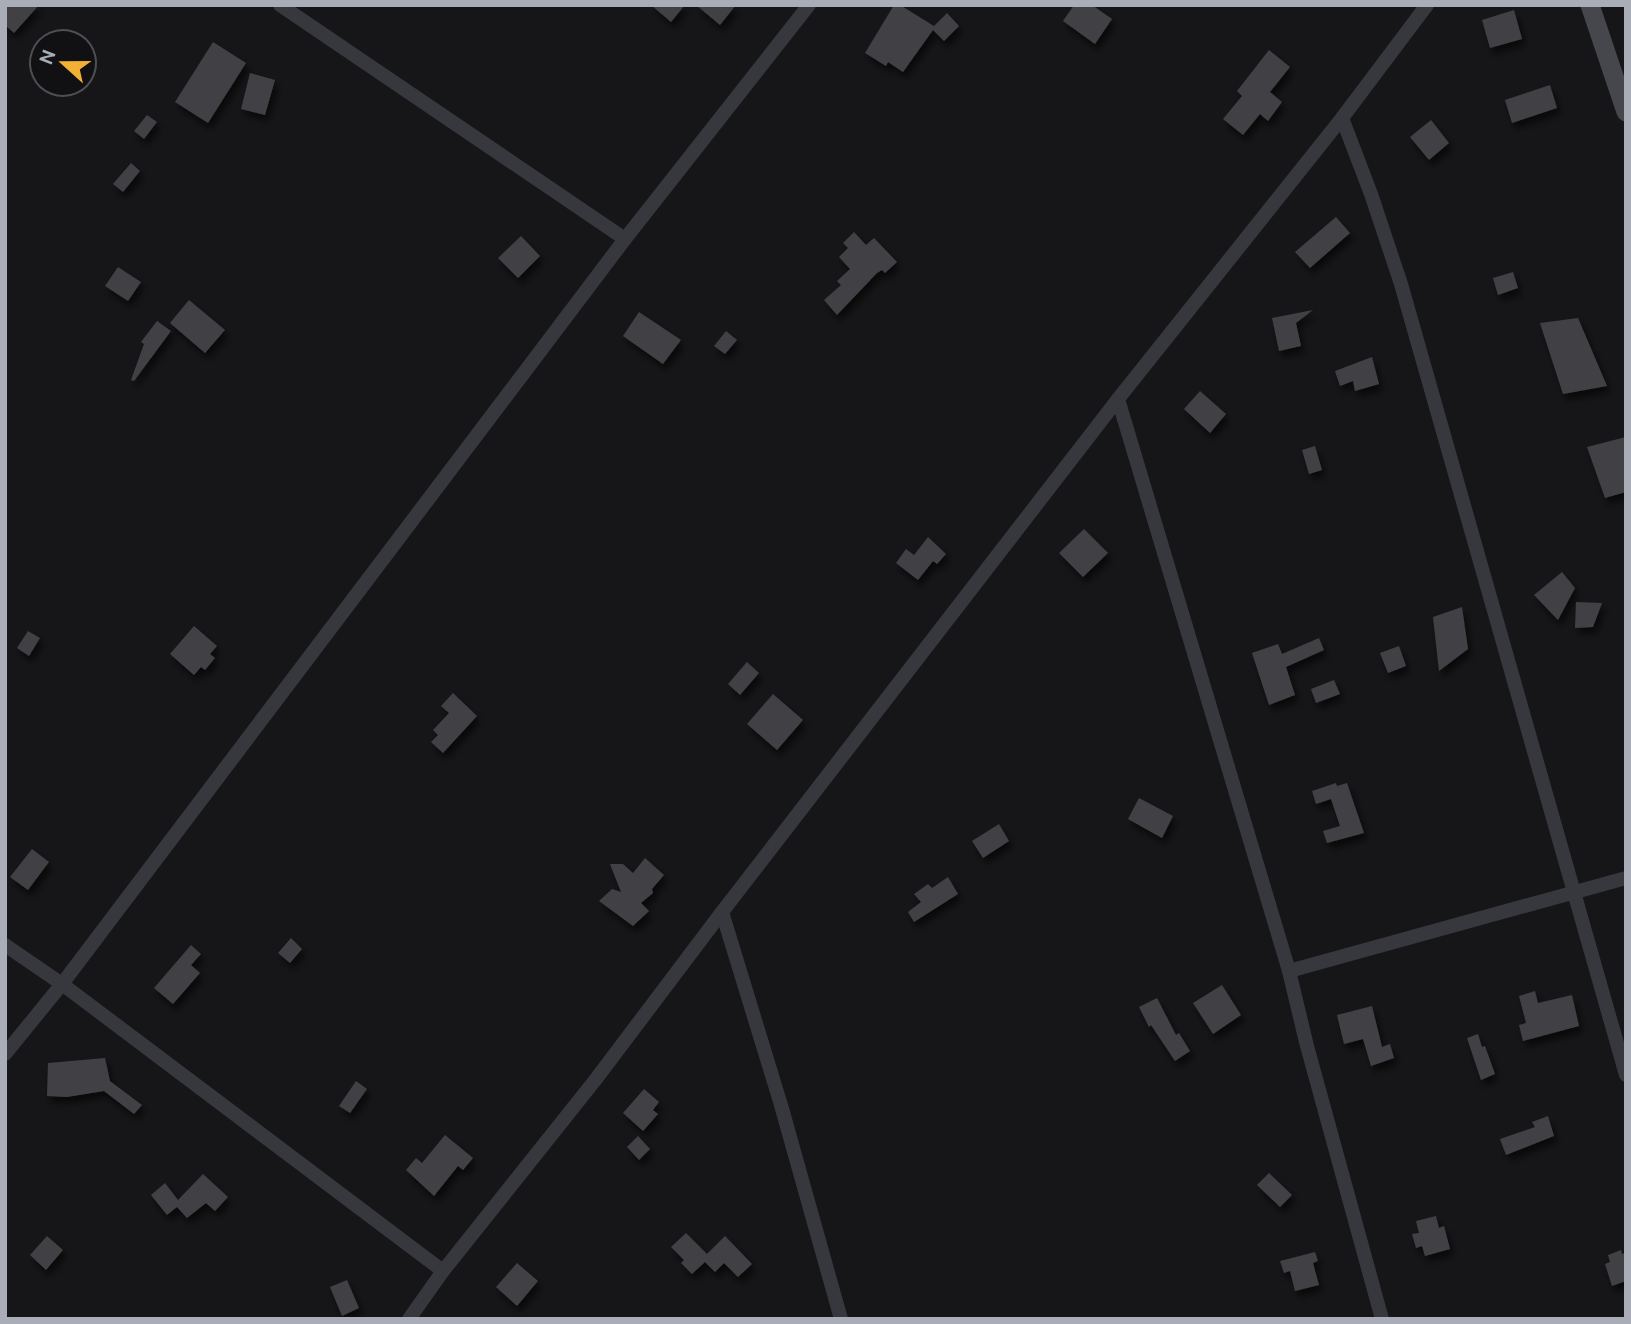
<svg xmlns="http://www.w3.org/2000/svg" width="1631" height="1324" font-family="Ubuntu,sans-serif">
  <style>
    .building { fill: #404145; filter: url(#shadow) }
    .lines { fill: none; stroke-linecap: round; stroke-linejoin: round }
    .street { stroke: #37383d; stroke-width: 14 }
    .secondary { stroke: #45474d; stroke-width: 19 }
  </style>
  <defs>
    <filter id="shadow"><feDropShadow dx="3.5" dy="6" stdDeviation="3.5" flood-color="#0009"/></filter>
  </defs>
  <rect width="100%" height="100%" fill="#161618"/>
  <g class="building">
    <polygon points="5,5 39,5 14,33 5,25"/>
    <polygon points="651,5 685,5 671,22"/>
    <polygon points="696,5 736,5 720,25"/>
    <polygon points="894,5 900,5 934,26 947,13 959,26 944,41 933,30 903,72 888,62 886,66 865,53"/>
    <polygon points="1074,5 1092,5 1112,19 1095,44 1063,21"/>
    <polygon points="1514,10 1522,39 1490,48 1482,20"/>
    <polygon points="213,42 246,63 208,123 175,102"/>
    <polygon points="1269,50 1290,67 1270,92 1282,102 1268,121 1260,114 1243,135 1223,119 1242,96 1237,91"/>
    <polygon points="250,73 275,80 265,115 241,109"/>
    <polygon points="1550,85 1557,108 1512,123 1505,100"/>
    <polygon points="147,115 157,122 144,139 134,131"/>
    <polygon points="1431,120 1449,143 1429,160 1410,137"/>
    <polygon points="131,163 140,171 123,192 113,184"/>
    <polygon points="1336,217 1350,233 1310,268 1295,252"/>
    <polygon points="854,232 866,245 874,238 897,262 885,273 882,270 877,273 837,315 824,300 841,285 837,281 850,269 839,257 848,248 843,243"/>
    <polygon points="521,236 540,256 518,278 498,258"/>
    <polygon points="118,267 141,282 128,301 105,286"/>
    <polygon points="1513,272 1518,288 1498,295 1493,278"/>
    <polygon points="189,300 225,330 205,353 170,323"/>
    <polygon points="1313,310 1296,323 1301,346 1279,351 1272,318"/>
    <polygon points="639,312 681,340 663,364 623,336"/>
    <polygon points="1578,318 1607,386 1563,394 1540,323"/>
    <polygon points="157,321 171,331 134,381 131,380 144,344 141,342"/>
    <polygon points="726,331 737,340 725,354 714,346"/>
    <polygon points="1372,357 1379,384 1355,391 1353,381 1340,386 1335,371"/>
    <polygon points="1200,391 1226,414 1210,433 1184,409"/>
    <polygon points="1626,437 1626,492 1605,498 1587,447"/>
    <polygon points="1315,446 1322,470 1309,474 1302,450"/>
    <polygon points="1084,529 1108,553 1083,577 1059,553"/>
    <polygon points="928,537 946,554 937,564 933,561 918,580 896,563 906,549 914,555"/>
    <polygon points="1562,572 1575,588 1558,620 1534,595"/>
    <polygon points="1576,602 1602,603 1593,627 1575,628"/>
    <polygon points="1462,607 1468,649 1439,671 1433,617"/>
    <polygon points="194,626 217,646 210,654 215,658 205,670 201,667 194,675 170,654"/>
    <polygon points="28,631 40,638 29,656 17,648"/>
    <polygon points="1319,638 1324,650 1286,667 1295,695 1269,705 1252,653 1278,644 1282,654"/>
    <polygon points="1399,646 1406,666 1388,673 1380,653"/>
    <polygon points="747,662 759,673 740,695 728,684"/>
    <polygon points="1334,680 1340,694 1316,703 1311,689"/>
    <polygon points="453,693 477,716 443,753 431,742 438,735 433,730 449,713 441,706"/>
    <polygon points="773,694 803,720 777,750 747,724"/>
    <polygon points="1336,783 1337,786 1347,783 1364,833 1327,843 1323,831 1340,826 1331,799 1316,804 1312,791"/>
    <polygon points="1139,798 1173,816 1162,838 1128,819"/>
    <polygon points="999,824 1009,841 983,858 972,841"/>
    <polygon points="32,849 49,862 28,890 10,877"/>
    <polygon points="645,858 664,875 652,889 653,893 641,903 649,911 633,926 599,901 612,889 621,892 610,864 623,864 633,873"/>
    <polygon points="948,877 958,894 914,922 908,912 921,902 914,894 928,884 932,888"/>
    <polygon points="291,938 302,949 290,963 278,953"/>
    <polygon points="191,945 201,954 191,965 200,973 173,1004 154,988"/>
    <polygon points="1222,985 1241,1015 1213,1034 1193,1003"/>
    <polygon points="1535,991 1538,1003 1572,995 1579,1026 1523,1041 1519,1025 1526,1023 1519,996"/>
    <polygon points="1157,998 1176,1035 1179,1033 1190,1051 1175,1061 1151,1025 1149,1027 1139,1007"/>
    <polygon points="1372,1006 1382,1047 1390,1044 1394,1058 1371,1066 1363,1039 1344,1044 1337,1015"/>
    <polygon points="1478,1034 1482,1047 1485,1046 1495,1074 1481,1080 1467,1038"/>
    <polygon points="105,1058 110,1081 142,1105 134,1114 104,1091 67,1097 47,1096 48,1063"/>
    <polygon points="356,1081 367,1089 350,1113 339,1106"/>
    <polygon points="644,1089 659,1102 653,1110 658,1114 643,1131 623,1113"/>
    <polygon points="1548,1116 1554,1136 1506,1155 1500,1139 1535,1127 1532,1122"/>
    <polygon points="445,1135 473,1158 463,1170 458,1166 434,1196 406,1170 416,1158 422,1163"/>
    <polygon points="638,1136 650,1149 639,1160 627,1147"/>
    <polygon points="1269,1173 1292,1195 1280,1207 1257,1185"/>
    <polygon points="203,1174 228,1197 215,1211 206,1203 187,1218 177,1207 167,1215 151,1195 165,1183 178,1200"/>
    <polygon points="1436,1216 1439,1228 1444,1226 1450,1249 1425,1256 1422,1246 1416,1248 1412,1234 1419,1233 1416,1221"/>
    <polygon points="686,1233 707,1254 725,1236 752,1264 738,1277 724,1263 715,1272 705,1262 692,1274 681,1263 684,1260 671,1247"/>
    <polygon points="47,1236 63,1250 46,1270 30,1255"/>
    <polygon points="1621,1250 1622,1254 1626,1253 1626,1281 1612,1286 1605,1264 1610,1262 1608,1255"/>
    <polygon points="1315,1252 1318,1261 1313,1263 1319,1285 1295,1291 1290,1271 1284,1273 1280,1261"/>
    <polygon points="517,1263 538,1281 517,1306 496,1287"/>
    <polygon points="347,1280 359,1308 342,1316 330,1287"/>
  </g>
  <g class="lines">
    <g class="street">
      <polyline points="280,5 625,239"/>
      <polyline points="1342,118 1371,194 1401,284 1626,1075"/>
      <polyline points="1118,399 1289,971 1307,1046 1382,1319"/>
      <polyline points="722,912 781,1105 841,1319"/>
      <polyline points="5,945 62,984 443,1271"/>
      <polyline points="1289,971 1626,878"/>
      <polyline points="5,1054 62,984 625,239 809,5"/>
      <polyline points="409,1319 443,1271 596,1079 722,912 1118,399 1342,118 1427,5"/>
    </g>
    <polyline class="secondary" points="1590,5 1626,112"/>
  </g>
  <rect width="1631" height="1324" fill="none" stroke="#a8adb8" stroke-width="14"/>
  <g transform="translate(63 63) rotate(291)"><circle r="33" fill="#111113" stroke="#4d4f55" stroke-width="2"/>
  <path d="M0-5L12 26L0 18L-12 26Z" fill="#f2b134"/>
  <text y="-10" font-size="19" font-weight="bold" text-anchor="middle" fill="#a8adb8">N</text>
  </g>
</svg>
